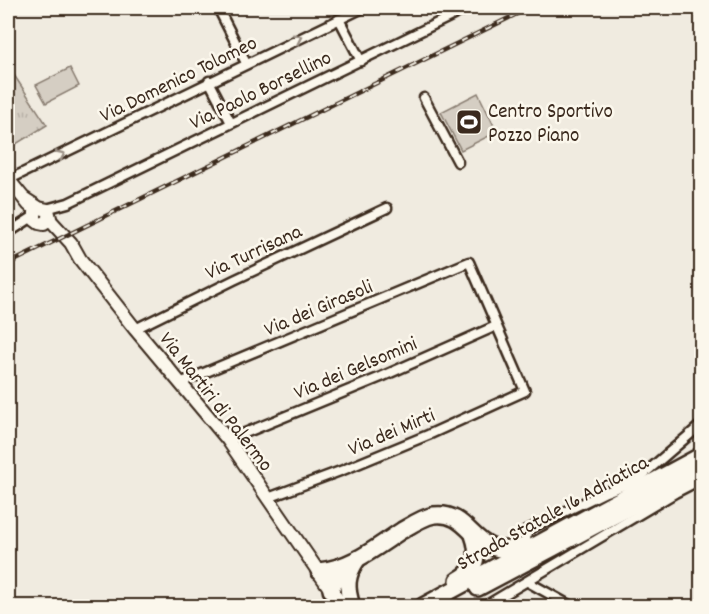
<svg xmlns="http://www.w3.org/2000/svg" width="709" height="614" font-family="Dekko,sans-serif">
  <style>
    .park { fill: url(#park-tufts); stroke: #887c70; stroke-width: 1.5 }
    .pitch { fill: #d5cec3; stroke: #887c70; stroke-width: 1.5 }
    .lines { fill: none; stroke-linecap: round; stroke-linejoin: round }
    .street-casing { stroke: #3b2a1e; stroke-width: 13 }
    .secondary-casing { stroke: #3b2a1e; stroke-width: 16 }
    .highway-casing { stroke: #3b2a1e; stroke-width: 20 }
    .street { stroke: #fbf7ec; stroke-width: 8 }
    .secondary { stroke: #fbf7ec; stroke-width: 12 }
    .highway { stroke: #fbf7ec; stroke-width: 15 }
    .rail-casing { stroke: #3b2a1e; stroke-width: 4.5 }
    .rail { stroke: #fbf7ec; stroke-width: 2; stroke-dasharray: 7; stroke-linecap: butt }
    .oneway { stroke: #9b9085 }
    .labels { text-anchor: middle; stroke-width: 5; stroke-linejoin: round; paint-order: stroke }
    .street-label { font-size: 21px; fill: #3b2a1e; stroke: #fbf7ec }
    .poi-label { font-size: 21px; fill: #3b2a1e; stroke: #fbf7ec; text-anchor: start }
  </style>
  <defs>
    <pattern id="park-tufts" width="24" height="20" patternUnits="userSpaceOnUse" patternTransform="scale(1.5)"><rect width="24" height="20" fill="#d5cec3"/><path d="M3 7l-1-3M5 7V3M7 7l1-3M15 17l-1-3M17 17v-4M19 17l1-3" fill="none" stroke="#b8b1a7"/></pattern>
  </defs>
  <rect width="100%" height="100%" fill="#f0ebe0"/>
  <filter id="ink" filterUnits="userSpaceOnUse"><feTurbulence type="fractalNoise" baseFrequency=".0167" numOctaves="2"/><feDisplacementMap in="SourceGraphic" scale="12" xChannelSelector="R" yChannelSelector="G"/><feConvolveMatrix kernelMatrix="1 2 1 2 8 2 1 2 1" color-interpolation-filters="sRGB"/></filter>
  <g filter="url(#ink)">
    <polygon class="park" points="8,66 47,125 8,149"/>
    <g class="pitch">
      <polygon points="70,68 79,86 46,103 36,85"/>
      <polygon points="478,93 497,132 461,150 441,112"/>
    </g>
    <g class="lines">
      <defs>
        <g id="street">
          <polyline points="218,8 246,63"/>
          <polyline points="339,19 361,61"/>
          <polyline points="209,81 231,123"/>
          <polyline points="424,98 458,162"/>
          <polyline points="8,180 363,8"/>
          <polyline points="46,209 68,203 468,8"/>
          <polyline points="8,233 34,216"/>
          <polyline points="135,329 234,280 387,208"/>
          <polyline points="180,383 469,262 525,391 428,435 343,470 268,498"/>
          <polyline points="228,440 381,377 496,326"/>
          <polyline points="526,541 527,530 606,492 637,480 702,424"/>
          <polyline points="528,582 571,606"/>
          <polyline points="485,606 675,493 702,479"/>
        </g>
        <g id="secondary">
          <polyline points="8,179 29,205"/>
          <polyline points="25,199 39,208 48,210 50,218 44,224 39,223 35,220 35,212 39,208"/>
          <polyline points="49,219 71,243 80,259 135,329 228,440 342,606"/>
        </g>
        <g id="highway">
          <path d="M 319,571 C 351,568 375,548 401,531 C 411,525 423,517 434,515 C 474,510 472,563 524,546"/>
          <path d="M 458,580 C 477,570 480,554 473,535"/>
          <polyline points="478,588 702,469"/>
          <polyline points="331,590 334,582 347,565"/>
          <path d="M 352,606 C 346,588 346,576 357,560"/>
          <polyline points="423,606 702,455"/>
        </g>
      </defs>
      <use href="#street" class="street-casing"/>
      <use href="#secondary" class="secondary-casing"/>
      <use href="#highway" class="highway-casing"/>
      <use href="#street" class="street"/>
      <use href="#secondary" class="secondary"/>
      <use href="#highway" class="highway"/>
      <defs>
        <polyline id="rail" points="8,264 529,8"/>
      </defs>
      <use href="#rail" class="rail-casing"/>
      <use href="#rail" class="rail"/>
    </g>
    <defs><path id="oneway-chevron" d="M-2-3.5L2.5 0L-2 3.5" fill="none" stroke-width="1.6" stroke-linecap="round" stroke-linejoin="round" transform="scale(1.5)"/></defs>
    <g class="oneway">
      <use href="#oneway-chevron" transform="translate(298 38) rotate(-26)"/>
      <use href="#oneway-chevron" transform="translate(61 155) rotate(-25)"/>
    </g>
  </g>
  <defs>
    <symbol id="stadium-square" viewBox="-11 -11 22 22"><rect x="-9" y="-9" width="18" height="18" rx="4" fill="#3b2a1e" stroke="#fbf7ec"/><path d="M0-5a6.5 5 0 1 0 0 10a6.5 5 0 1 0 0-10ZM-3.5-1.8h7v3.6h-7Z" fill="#fff"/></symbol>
  </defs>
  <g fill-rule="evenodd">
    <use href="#stadium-square" x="454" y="107" width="30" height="30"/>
  </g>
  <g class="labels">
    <g class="street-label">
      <text transform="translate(178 78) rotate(-26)" y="7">Via Domenico Tolomeo</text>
      <text transform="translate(260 89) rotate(-26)" y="7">Via Paolo Borsellino</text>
      <text transform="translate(253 251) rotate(-25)" y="7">Via Turrisana</text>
      <text transform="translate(318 307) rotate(-23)" y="7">Via dei Girasoli</text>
      <text transform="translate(355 367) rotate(-23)" y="7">Via dei Gelsomini</text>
      <text transform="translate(217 401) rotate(52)" y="7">Via Martiri di Palermo</text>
      <text transform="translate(391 431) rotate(-23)" y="7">Via dei Mirti</text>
      <text transform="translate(552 512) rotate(-29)" y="7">Strada Statale 16 Adriatica</text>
    </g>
    <g class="poi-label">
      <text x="488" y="117">Centro Sportivo<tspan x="488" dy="24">Pozzo Piano</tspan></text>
    </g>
  </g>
  <rect width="709" height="614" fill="none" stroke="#fbf7ec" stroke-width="30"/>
  <rect x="15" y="15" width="679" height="584" fill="none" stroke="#3b2a1e" stroke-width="2" filter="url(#ink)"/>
</svg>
